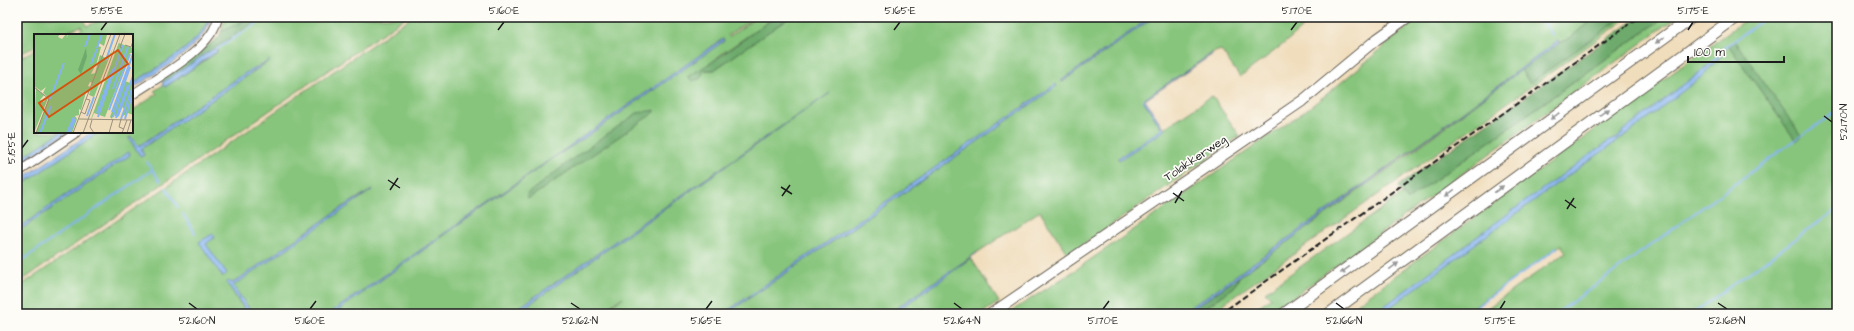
<svg xmlns="http://www.w3.org/2000/svg" width="1854" height="331" font-family="'Architects Daughter',sans-serif">
  <style>
    .green { fill: #87c57c; stroke: #52704c; fill-rule: evenodd }
    .forest { fill: #6daa6c; stroke: #446344 }
    .water { fill: #85b4f0; stroke: #506886 }
    .lines { fill: none; stroke-linecap: round; stroke-linejoin: round }
    .stream { stroke: #85b4f0; stroke-width: 2 }
    .minor-casing { stroke: #666054; stroke-width: 10 }
    .major-casing { stroke: #666054; stroke-width: 12 }
    .highway-casing { stroke: #666054; stroke-width: 13 }
    .minor { stroke: #fff; stroke-width: 8 }
    .major { stroke: #fff; stroke-width: 10 }
    .highway { stroke: #fff; stroke-width: 11 }
    .rail { stroke: #1c1c1c; stroke-width: 2; stroke-dasharray: 6 3; stroke-linecap: butt }
    .oneway { fill: #999 }
    .ticks { fill: none; stroke: #1c1c1c; stroke-width: 1.5 }
    .labels { text-anchor: middle; stroke-width: 3.5; stroke-linejoin: round; paint-order: stroke }
    .street-label { font-size: 12px; fill: #1c1c1c; stroke: #fdfcf7 }
    .inset-river { fill: none; stroke: #85b4f0; stroke-width: 2 }
    .inset-road { fill: none; stroke: #9b907c; stroke-width: 1 }
    .view { fill: #d4530e; fill-opacity: 0.15; stroke: #d4530e; stroke-width: 2 }
    .inset-edge { fill: none; stroke: #1c1c1c; stroke-width: 2 }
    .neatline { fill: none; stroke: #1c1c1c; stroke-width: 1.5 }
    .ticks-label { font-size: 10px; text-anchor: middle; fill: #1c1c1c }
  </style>
  <rect width="100%" height="100%" fill="#fdfcf7"/>
  <filter id="ink" filterUnits="userSpaceOnUse"><feTurbulence type="fractalNoise" baseFrequency=".025" numOctaves="2"/><feDisplacementMap in="SourceGraphic" scale="8" xChannelSelector="R" yChannelSelector="G"/><feConvolveMatrix kernelMatrix="1 2 1 2 8 2 1 2 1" color-interpolation-filters="sRGB"/></filter>
  <filter id="wash" filterUnits="userSpaceOnUse"><feTurbulence type="fractalNoise" baseFrequency=".012" numOctaves="4" result="noise"/><feDisplacementMap in="SourceGraphic" scale="16" xChannelSelector="R" yChannelSelector="G"/><feGaussianBlur stdDeviation="0.9" result="paint"/><feColorMatrix in="noise" values="0 0 0 0 0 0 0 0 0 0 0 0 0 0 0 0 0 1.4 0 .05"/><feComposite in="paint" operator="in"/></filter>
  <g filter="url(#wash)">
    <rect width="100%" height="100%" fill="#f0ddbc"/>
    <g class="green">
      <path d="M 17,17 L 83,17 L 87,26 L 107,17 L 209,17 C 202,45 155,68 132,84 L 132,35 L 70,35 L 82,30 L 81,26 L 60,35 L 35,35 L 35,47 L 17,55 Z"/>
      <polygon points="226,17 251,17 221,32"/>
      <path d="M 262,17 L 406,17 L 17,284 L 17,232 L 130,154 L 129,153 L 17,229 L 17,188 L 99,132 L 132,132 L 132,111 L 157,94 L 154,91 L 163,85 L 165,87 L 218,52 L 213,49 ZM 266,63 L 140,149 L 144,155 L 141,157 L 129,138 L 131,137 L 139,146 L 244,74 Z"/>
      <polygon points="412,17 755,17 728,35 729,37 757,17 775,17 720,55 701,73 704,70 714,70 790,17 1151,17 1061,81 1062,82 1154,17 1315,17 1281,46 1240,77 1221,50 1212,53 1144,100 1162,129 1165,130 1164,128 1212,96 1240,136 1068,255 1040,211 978,252 888,314 726,314 911,188 1056,86 723,314 603,314 623,297 598,314 515,314 795,117 510,314 333,314 556,156 580,141 724,41 723,39 329,314 253,314 233,286 364,194 343,207 233,283 229,281 235,296 248,314 17,314 17,288 165,188"/>
      <path d="M 1421,17 L 1595,17 L 1570,38 L 1559,43 L 1558,41 L 1406,154 L 1203,299 L 1179,314 L 1007,314 L 1074,271 L 1298,116 C 1341,85 1379,49 1421,17 Z"/>
      <polygon points="1623,17 1629,17 1222,305 1208,314 1197,314 1234,287 1239,277 1405,157 1521,70 1530,83"/>
      <polygon points="1665,17 1677,17 1270,314 1247,314 1271,298 1265,292 1402,194 1407,200"/>
      <path d="M 1749,17 L 1837,17 L 1837,306 L 1826,314 L 1479,314 L 1566,252 L 1561,245 L 1464,314 L 1343,314 ZM 1735,41 L 1801,137 L 1796,141 L 1729,46 Z"/>
      <polygon points="35,50 35,132 61,132 17,161 17,59"/>
      <polygon points="971,258 999,302 981,314 892,314"/>
    </g>
    <g class="forest">
      <polygon points="251,17 262,17 162,83 162,79 219,37 221,32"/>
      <polygon points="775,17 790,17 714,70 704,70 700,79 691,81 687,77 712,62"/>
      <polygon points="1595,17 1623,17 1530,83 1521,70 1559,43 1570,38"/>
      <polygon points="1639,17 1665,17 1407,200 1398,186"/>
      <polygon points="1735,41 1802,137 1796,141 1729,46"/>
      <polygon points="655,110 655,112 528,199 527,194 575,157 637,113"/>
      <polygon points="1239,277 1234,287 1197,314 1185,314"/>
    </g>
    <g class="water">
      <path d="M 209,17 L 211,17 C 205,48 156,72 132,89 L 132,84 C 155,68 202,45 209,17 Z"/>
      <polygon points="1151,17 1154,17 1062,82 1061,81"/>
      <polygon points="723,39 724,41 580,141 556,156 333,314 329,314"/>
      <path d="M 1558,41 L 1559,43 C 1433,132 1312,227 1185,314 L 1179,314 L 1203,299 L 1402,157 Z"/>
      <polygon points="213,49 218,51 165,87 162,83"/>
      <polygon points="1213,53 1213,54 1145,100 1165,130 1119,160 1118,158 1162,129 1143,100"/>
      <polygon points="1723,54 1701,77 1633,130 1555,185 1381,314 1374,314 1498,221 1609,141 1618,138 1623,131 1630,126"/>
      <polygon points="270,60 141,149 144,155 141,157 129,138 131,137 139,146 244,74"/>
      <polygon points="1056,84 1057,86 911,188 726,314 723,314"/>
      <polygon points="830,93 515,314 510,314"/>
      <polygon points="61,132 68,132 17,166 17,161"/>
      <polygon points="92,132 99,132 17,188 17,182"/>
      <polygon points="129,152 130,155 17,232 17,229"/>
      <polygon points="372,190 233,286 253,314 248,314 227,283 228,281 233,283 343,207"/>
      <polygon points="213,234 215,237 206,244 227,273 224,276 222,276 199,242"/>
      <polygon points="978,252 940,281 892,314 888,314"/>
    </g>
    <g class="lines">
      <g class="stream">
        <polyline points="1549,17 1543,22 1553,35"/>
        <polyline points="214,51 258,23 264,17"/>
        <polyline points="1710,65 1727,46 1767,17"/>
        <polyline points="147,162 160,181"/>
        <polyline points="166,188 178,207"/>
        <polyline points="183,214 195,233"/>
        <polyline points="17,264 152,170"/>
        <polyline points="1466,314 1557,248"/>
        <polyline points="1556,314 1791,143 1837,111"/>
        <polyline points="1692,314 1837,209"/>
        <polyline points="1823,314 1837,304"/>
      </g>
    </g>
  </g>
  <g filter="url(#ink)">
    <g class="lines">
      <defs>
        <g id="minor">
          <path d="M 132,95 C 158,77 213,49 218,17"/>
          <polyline points="17,173 77,132"/>
        </g>
        <polyline id="major" points="991,314 1302,101 1377,39 1408,17"/>
        <g id="highway">
          <polyline points="1284,314 1692,17"/>
          <polyline points="1329,314 1736,17"/>
        </g>
      </defs>
      <use href="#minor" class="minor-casing"/>
      <use href="#major" class="major-casing"/>
      <use href="#highway" class="highway-casing"/>
      <use href="#minor" class="minor"/>
      <use href="#major" class="major"/>
      <use href="#highway" class="highway"/>
      <polyline class="rail" points="1220,314 1639,17"/>
    </g>
    <defs><path id="oneway-solid" d="M-6-.8H1V-3.2L6.5 0L1 3.2V.8H-6Z"/></defs>
    <g class="oneway">
      <use href="#oneway-solid" transform="translate(1660 40) rotate(144)"/>
      <use href="#oneway-solid" transform="translate(1604 112) rotate(-36)"/>
      <use href="#oneway-solid" transform="translate(1555 116) rotate(144)"/>
      <use href="#oneway-solid" transform="translate(1499 189) rotate(-36)"/>
      <use href="#oneway-solid" transform="translate(1450 193) rotate(144)"/>
      <use href="#oneway-solid" transform="translate(1394 266) rotate(-36)"/>
      <use href="#oneway-solid" transform="translate(1345 270) rotate(144)"/>
    </g>
  </g>
  <path class="ticks" d="M 101,30 L 107,22M 498,30 L 504,22M 894,30 L 900,22M 1291,30 L 1297,22M 1688,30 L 1693,22M 1824,116 L 1832,122M 22,148 L 28,140M 388,180 L 400,188M 781,187 L 792,194M 390,190 L 398,178M 1173,193 L 1184,201M 782,196 L 790,185M 1565,200 L 1576,208M 1175,203 L 1182,191M 1567,209 L 1574,198M 189,303 L 197,309M 571,303 L 580,309M 954,303 L 962,309M 1336,303 L 1344,309M 1718,303 L 1727,309M 310,309 L 316,301M 706,309 L 712,301M 1103,309 L 1109,301M 1500,309 L 1505,301"/>
  <g class="labels">
    <g class="street-label">
      <text transform="translate(1195 158) rotate(-34)" y="4">Tolakkerweg</text>
    </g>
  </g>
  <g transform="translate(34 34)">
    <rect width="99" height="99" fill="#f0ddbc"/>
    <path d="M 0,0 L 26,0 L 24,3 L 28,5 L 32,0 L 34,0 L 32,4 L 35,0 L 57,0 L 53,11 L 57,0 L 73,1 L 70,12 L 65,9 L 64,12 L 67,13 L 63,28 L 57,40 L 62,39 L 58,49 L 56,48 L 54,52 L 57,53 L 54,59 L 52,58 L 47,76 L 45,75 L 45,81 L 41,82 L 43,85 L 38,99 L 2,99 L 15,64 L 9,59 L 12,53 L 7,57 L 0,52 ZM 81,0 L 72,28 L 79,14 L 60,63 L 55,61 L 66,21 L 72,24 ZM 88,0 L 85,9 L 90,11 L 89,15 L 90,11 L 99,14 L 99,19 L 96,19 L 71,83 L 60,79 L 58,84 L 57,85 ZM 99,20 L 91,47 L 96,49 L 99,42 L 99,81 L 94,79 L 89,82 L 90,75 L 88,73 L 84,83 L 81,82 L 81,77 L 78,85 L 76,83 ZM 2,54 L 10,61 L 6,66 L 10,68 L 13,62 L 14,64 L 0,99 Z" fill="#87c57c"/>
    <path d="M 57,0 L 52,14 L 53,23 L 47,40 L 44,36 Z" fill="#6daa6c"/>
    <path class="inset-river" d="M 51,13 L 56,0M 63,14 L 68,0M 72,26 L 81,0M 57,30 L 63,15M 79,55 L 94,13M 16,65 L 30,29M 75,76 L 96,20M 78,78 L 99,20M 63,79 L 79,35M 53,82 L 60,63M 84,82 L 99,42M 64,83 L 89,11M 79,83 L 96,33M 82,84 L 94,51M 87,85 L 99,52M 91,85 L 99,58M 6,99 L 17,72M 33,99 L 40,83M 36,99 L 41,85"/>
    <path class="inset-road" d="M 91,11 L 97,13 L 99,7M 88,14 L 86,13 L 91,0M 0,53 L 15,65 L 2,99M 47,78 L 51,80 L 56,66 L 52,65M 45,85 L 99,86M 87,85 L 85,93 L 90,95M 58,86 L 56,93 L 60,99M 39,99 L 77,0M 49,99 L 86,0M 75,99 L 79,85M 88,99 L 93,86M 93,99 L 97,86"/>
    <path class="view" d="M 84,16 L 94,30 L 15,83 L 5,69 Z"/>
    <rect width="99" height="99" class="inset-edge"/>
  </g>
  <rect width="1854" height="331" fill="none" stroke="#fdfcf7" stroke-width="44"/>
  <path d="M1688 56v6h96v-6" fill="none" stroke="#1c1c1c" stroke-width="2"/>
  <text x="1694" y="56" font-size="12" fill="#1c1c1c" stroke="#fdfcf7" stroke-width="3" paint-order="stroke">100 m</text>
  <rect x="22" y="22" width="1810" height="287" class="neatline"/>
  <g class="ticks-label">
    <text x="107" y="14">5.155°E</text>
    <text x="504" y="14">5.160°E</text>
    <text x="900" y="14">5.165°E</text>
    <text x="1297" y="14">5.170°E</text>
    <text x="1693" y="14">5.175°E</text>
    <text transform="translate(1843 122) rotate(-90)" y="4">52.170°N</text>
    <text transform="translate(11 148) rotate(-90)" y="4">5.155°E</text>
    <text x="197" y="324">52.160°N</text>
    <text x="310" y="324">5.160°E</text>
    <text x="580" y="324">52.162°N</text>
    <text x="706" y="324">5.165°E</text>
    <text x="962" y="324">52.164°N</text>
    <text x="1103" y="324">5.170°E</text>
    <text x="1344" y="324">52.166°N</text>
    <text x="1500" y="324">5.175°E</text>
    <text x="1727" y="324">52.168°N</text>
  </g>
</svg>
